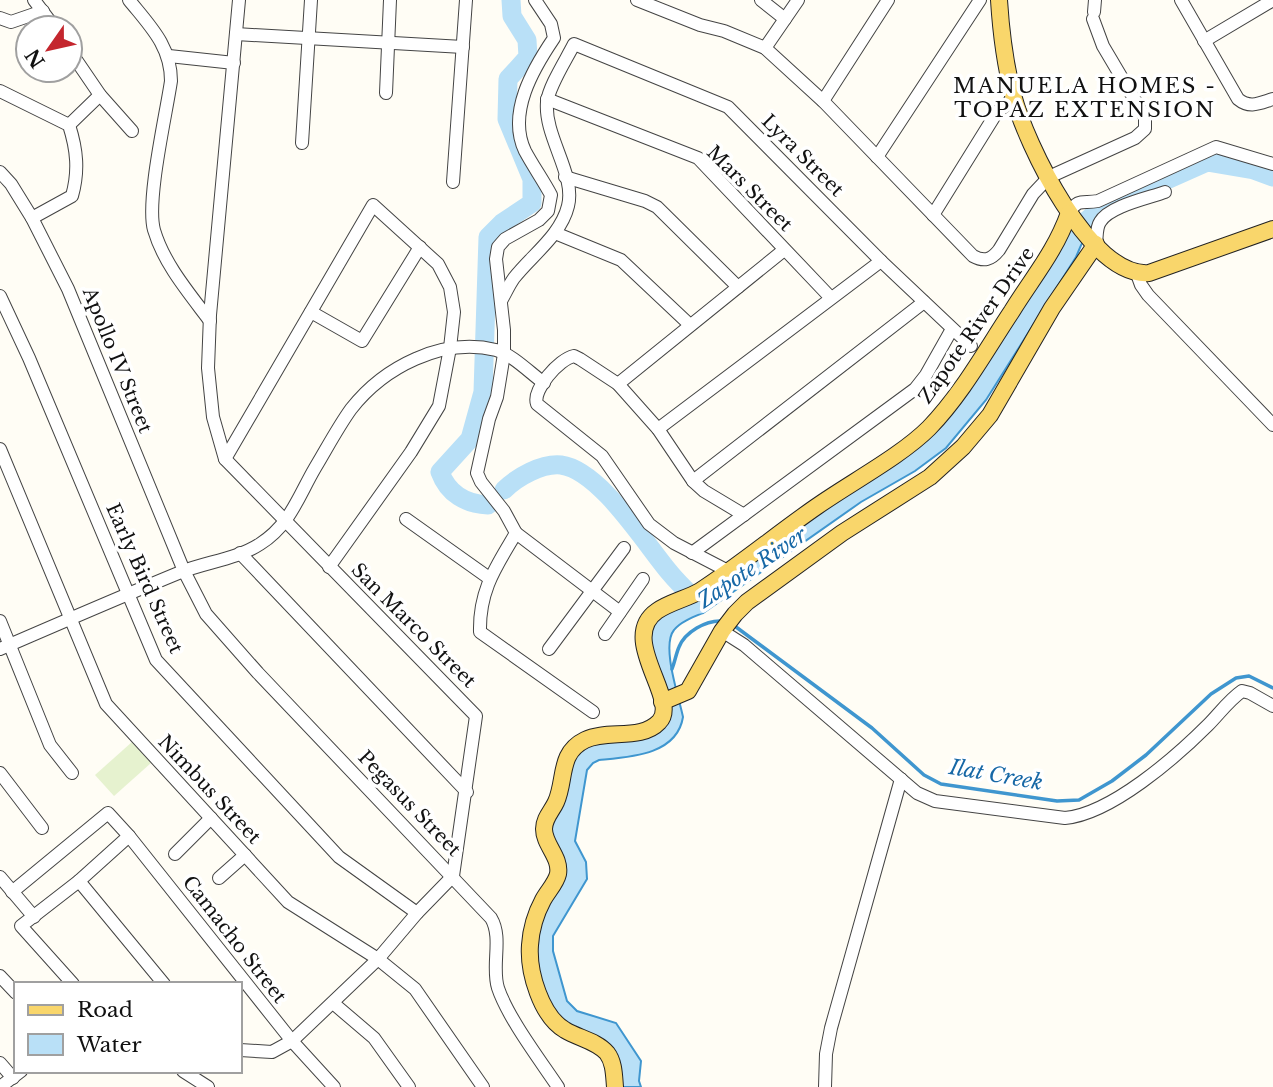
<svg xmlns="http://www.w3.org/2000/svg" width="1273" height="1087" font-family="'Libre Baskerville',serif">
  <style>
    .pitch { fill: #e6f2cf }
    .water { fill: #b9e0f7; stroke: #3f96cf; stroke-width: 2 }
    .lines { fill: none; stroke-linecap: round; stroke-linejoin: round }
    .stream { stroke: #3f96cf; stroke-width: 3.5 }
    .river { stroke: #b9e0f7; stroke-width: 19 }
    .minor-casing { stroke: #444; stroke-width: 14 }
    .major-casing { stroke: #222; stroke-width: 18 }
    .minor { stroke: #fff; stroke-width: 12 }
    .major { stroke: #f9d66b; stroke-width: 16 }
    .labels { text-anchor: middle; stroke-width: 7; stroke-linejoin: round; paint-order: stroke }
    .street-label { font-size: 19px; fill: #111; stroke: #fff }
    .neighbourhood-label { font-size: 21px; letter-spacing: 2px; fill: #111; stroke: #fff }
    .water-label { font-size: 21px; font-style: italic; fill: #1768a6; stroke: #fff }
  </style>
  <rect width="100%" height="100%" fill="#fffdf5"/>
  <polygon class="pitch" points="132,742 151,763 114,796 95,775"/>
  <path class="water" d="M 1070,229 L 1078,237 L 1082,243 L 1076,257 L 986,400 L 946,448 L 915,471 L 861,502 L 703,613 C 693,617 680,622 674,630 C 661,646 679,697 683,717 C 677,755 630,757 599,760 L 593,763 L 587,770 L 575,841 L 586,862 L 587,879 L 553,936 L 553,951 L 567,1001 L 577,1011 L 616,1023 L 641,1061 L 639,1081 L 641,1087 L 618,1087 L 616,1068 L 561,1023 L 543,999 L 534,934 L 565,870 L 549,826 C 556,807 566,764 580,751 C 595,738 641,728 661,721 L 648,646 L 649,621 L 925,439 Z"/>
  <g class="lines">
    <g class="stream">
      <polyline points="732,624 872,728 924,775 941,784 1057,801 1079,800 1112,781 1146,755 1211,694 1236,678 1249,676 1273,688"/>
      <path d="M 672,669 C 675,661 676,654 679,647 C 685,632 706,620 722,621"/>
    </g>
    <g class="river">
      <polyline points="1070,242 1085,222 1099,210 1207,162 1254,170 1273,177"/>
      <path d="M 504,490 C 517,477 542,463 561,465 C 600,470 646,545 670,573 C 679,584 690,594 700,604"/>
      <path d="M 491,502 L 488,505 C 466,504 448,494 440,472 L 470,439 L 483,392 L 488,237 L 502,223 L 532,203 L 532,179 L 507,119 L 508,79 L 528,57 L 527,40 L 512,16 L 511,0"/>
    </g>
    <defs>
      <g id="minor">
        <polyline points="34,0 55,28"/>
        <path d="M 129,0 C 150,26 171,46 171,81 C 166,115 146,201 154,230 C 164,264 189,293 210,321"/>
        <polyline points="239,0 210,315 208,368 213,417 225,459 476,716 453,876 417,913 378,959 292,1041 272,1052 240,1050"/>
        <path d="M 535,0 L 551,24 L 554,38 C 533,69 507,113 525,151 C 533,166 543,180 551,195 L 548,211 L 539,220 L 505,239 L 498,247 L 496,259 L 504,330 L 504,354 L 497,397 L 489,419 L 477,473 L 481,482 L 504,511 L 516,533 C 496,567 479,590 480,632 L 593,712"/>
        <path d="M 637,0 L 700,25 L 724,31 L 765,48 L 823,101 L 973,256 C 984,262 991,260 999,250 L 1033,194 L 1049,177 L 1135,138 L 1145,129 L 1145,117 L 1103,46 L 1093,19"/>
        <polyline points="761,0 785,19"/>
        <path d="M 1181,0 L 1238,99 C 1250,109 1260,103 1273,99"/>
        <polyline points="1094,12 1095,0"/>
        <polyline points="0,18 11,22 43,11"/>
        <polyline points="236,34 463,47"/>
        <polyline points="1204,41 1273,0"/>
        <polyline points="765,48 798,0"/>
        <polyline points="70,51 100,95 132,131"/>
        <polyline points="169,56 234,63"/>
        <path d="M 0,91 L 69,125 C 77,150 79,171 72,196 L 32,218"/>
        <polyline points="386,93 390,0"/>
        <polyline points="547,99 698,158 831,298"/>
        <polyline points="823,101 888,0"/>
        <polyline points="69,125 100,95"/>
        <polyline points="302,143 311,0"/>
        <polyline points="877,157 980,0"/>
        <path d="M 0,172 L 11,184 L 32,218 L 68,289 L 184,571 L 206,614 L 258,673 L 491,918 C 503,938 491,966 498,988 C 508,1018 540,1060 558,1087"/>
        <polyline points="565,177 645,201 657,207 738,287"/>
        <polyline points="453,182 466,0"/>
        <path d="M 1069,213 C 1079,197 1083,204 1098,201 L 1216,147 L 1273,164"/>
        <polyline points="933,215 997,112 1014,98"/>
        <polyline points="555,233 621,260 690,325"/>
        <path d="M 1096,244 C 1097,237 1096,228 1100,222 C 1109,206 1149,198 1165,192"/>
        <polyline points="1137,274 1141,285 1148,295 1273,425"/>
        <polyline points="0,296 29,358 156,660 339,857 417,913"/>
        <path d="M 501,301 C 505,294 509,285 514,278 C 532,255 561,235 568,206 C 576,174 544,137 547,102 C 549,86 566,60 574,44 L 728,107 L 881,261 L 971,346"/>
        <polyline points="311,312 362,341 420,247"/>
        <polyline points="618,384 784,250"/>
        <polyline points="658,429 881,261"/>
        <polyline points="0,449 106,704 288,902 378,959 415,989 483,1087"/>
        <polyline points="225,459 373,205 438,264 450,287 454,312 450,348 439,406 411,452 329,567"/>
        <polyline points="693,481 924,302"/>
        <polyline points="406,519 489,578"/>
        <polyline points="516,533 620,612"/>
        <polyline points="240,553 467,792"/>
        <polyline points="692,553 915,389 926,375 952,329"/>
        <path d="M 728,571 L 674,543 L 649,524 L 602,456 L 537,404 C 532,390 559,359 574,356 L 580,359 L 618,384 L 658,429 L 693,481 L 704,491 L 744,515"/>
        <polyline points="0,621 50,745 72,773"/>
        <path d="M 722,631 L 744,645 L 917,793 L 935,801 L 1065,818 C 1111,814 1176,757 1208,725 C 1219,714 1229,700 1242,691 L 1250,693 L 1273,706"/>
        <polyline points="605,634 643,579"/>
        <path d="M 0,649 C 60,623 120,597 181,572 C 206,562 237,559 260,544 C 290,525 298,497 315,468 C 327,448 338,427 351,409 C 384,367 442,337 496,350 C 513,355 530,373 544,383"/>
        <polyline points="549,649 624,548"/>
        <polyline points="0,773 42,828"/>
        <polyline points="175,854 211,818"/>
        <polyline points="0,877 34,917"/>
        <polyline points="219,878 245,855"/>
        <polyline points="79,881 164,984"/>
        <polyline points="12,892 108,813 129,836 292,1041 334,1087"/>
        <polyline points="0,976 16,993"/>
        <polyline points="73,984 21,926 79,881 129,836"/>
        <polyline points="333,1003 374,1038 409,1087"/>
        <polyline points="0,1063 13,1078"/>
        <polyline points="183,1071 208,1087"/>
        <polyline points="0,1087 21,1071"/>
        <polyline points="825,1087 826,1054 831,1028 901,779"/>
      </g>
      <g id="major">
        <path d="M 999,0 C 1001,32 1005,64 1013,95 C 1026,144 1090,278 1149,273 L 1273,229"/>
        <polyline points="662,702 688,691 722,631 735,614 747,602 842,533 930,477 963,447 990,415 1052,308 1096,244"/>
        <path d="M 615,1087 C 614,1075 614,1062 607,1053 C 597,1041 578,1038 565,1030 C 541,1016 528,972 530,945 C 531,930 536,913 543,900 C 548,891 556,883 558,874 C 561,857 544,845 544,829 C 544,818 552,811 556,802 C 566,780 558,753 585,740 C 607,729 641,741 659,722 C 681,700 617,639 657,611 C 670,602 686,599 700,591 C 740,565 777,534 816,507 C 850,483 901,456 929,428 C 962,394 986,350 1012,311 C 1033,277 1055,252 1069,213"/>
      </g>
    </defs>
    <use href="#minor" class="minor-casing"/>
    <use href="#major" class="major-casing"/>
    <use href="#minor" class="minor"/>
    <use href="#major" class="major"/>
  </g>
  <g class="labels">
    <g class="street-label">
      <text transform="translate(803 155) rotate(45)" y="7">Lyra Street</text>
      <text transform="translate(750 188) rotate(45)" y="7">Mars Street</text>
      <text transform="translate(976 325) rotate(-55)" y="7">Zapote River Drive</text>
      <text transform="translate(118 360) rotate(68)" y="7">Apollo IV Street</text>
      <text transform="translate(145 578) rotate(66)" y="7">Early Bird Street</text>
      <text transform="translate(414 625) rotate(45)" y="7">San Marco Street</text>
      <text transform="translate(210 789) rotate(47)" y="7">Nimbus Street</text>
      <text transform="translate(410 803) rotate(46)" y="7">Pegasus Street</text>
      <text transform="translate(235 939) rotate(52)" y="7">Camacho Street</text>
    </g>
    <g class="neighbourhood-label">
      <text x="1085" y="93">MANUELA HOMES -<tspan x="1085" dy="24">TOPAZ EXTENSION</tspan></text>
    </g>
    <g class="water-label">
      <text transform="translate(752 568) rotate(-34)" y="7">Zapote River</text>
      <text transform="translate(996 775) rotate(10)" y="7">Ilat Creek</text>
    </g>
  </g>
  <rect x="14" y="982" width="228" height="91" fill="#ffffff" stroke="#a0a0a0" stroke-width="2"/>
  <rect x="28" y="1005" width="35" height="10" fill="#f9d66b" stroke="#a0a0a0" stroke-width="2"/>
  <text x="77" y="1017" font-size="21" fill="#111111">Road</text>
  <rect x="28" y="1034" width="35" height="21" fill="#b9e0f7" stroke="#a0a0a0" stroke-width="2"/>
  <text x="77" y="1052" font-size="21" fill="#111111">Water</text>
  <g transform="translate(49 49) rotate(236)"><circle r="33" fill="#ffffff" stroke="#a0a0a0" stroke-width="2"/>
  <path d="M0-5L12 26L0 18L-12 26Z" fill="#c4262e"/>
  <text y="-10" font-size="19" font-weight="bold" text-anchor="middle" fill="#111111">N</text>
  </g>
</svg>
